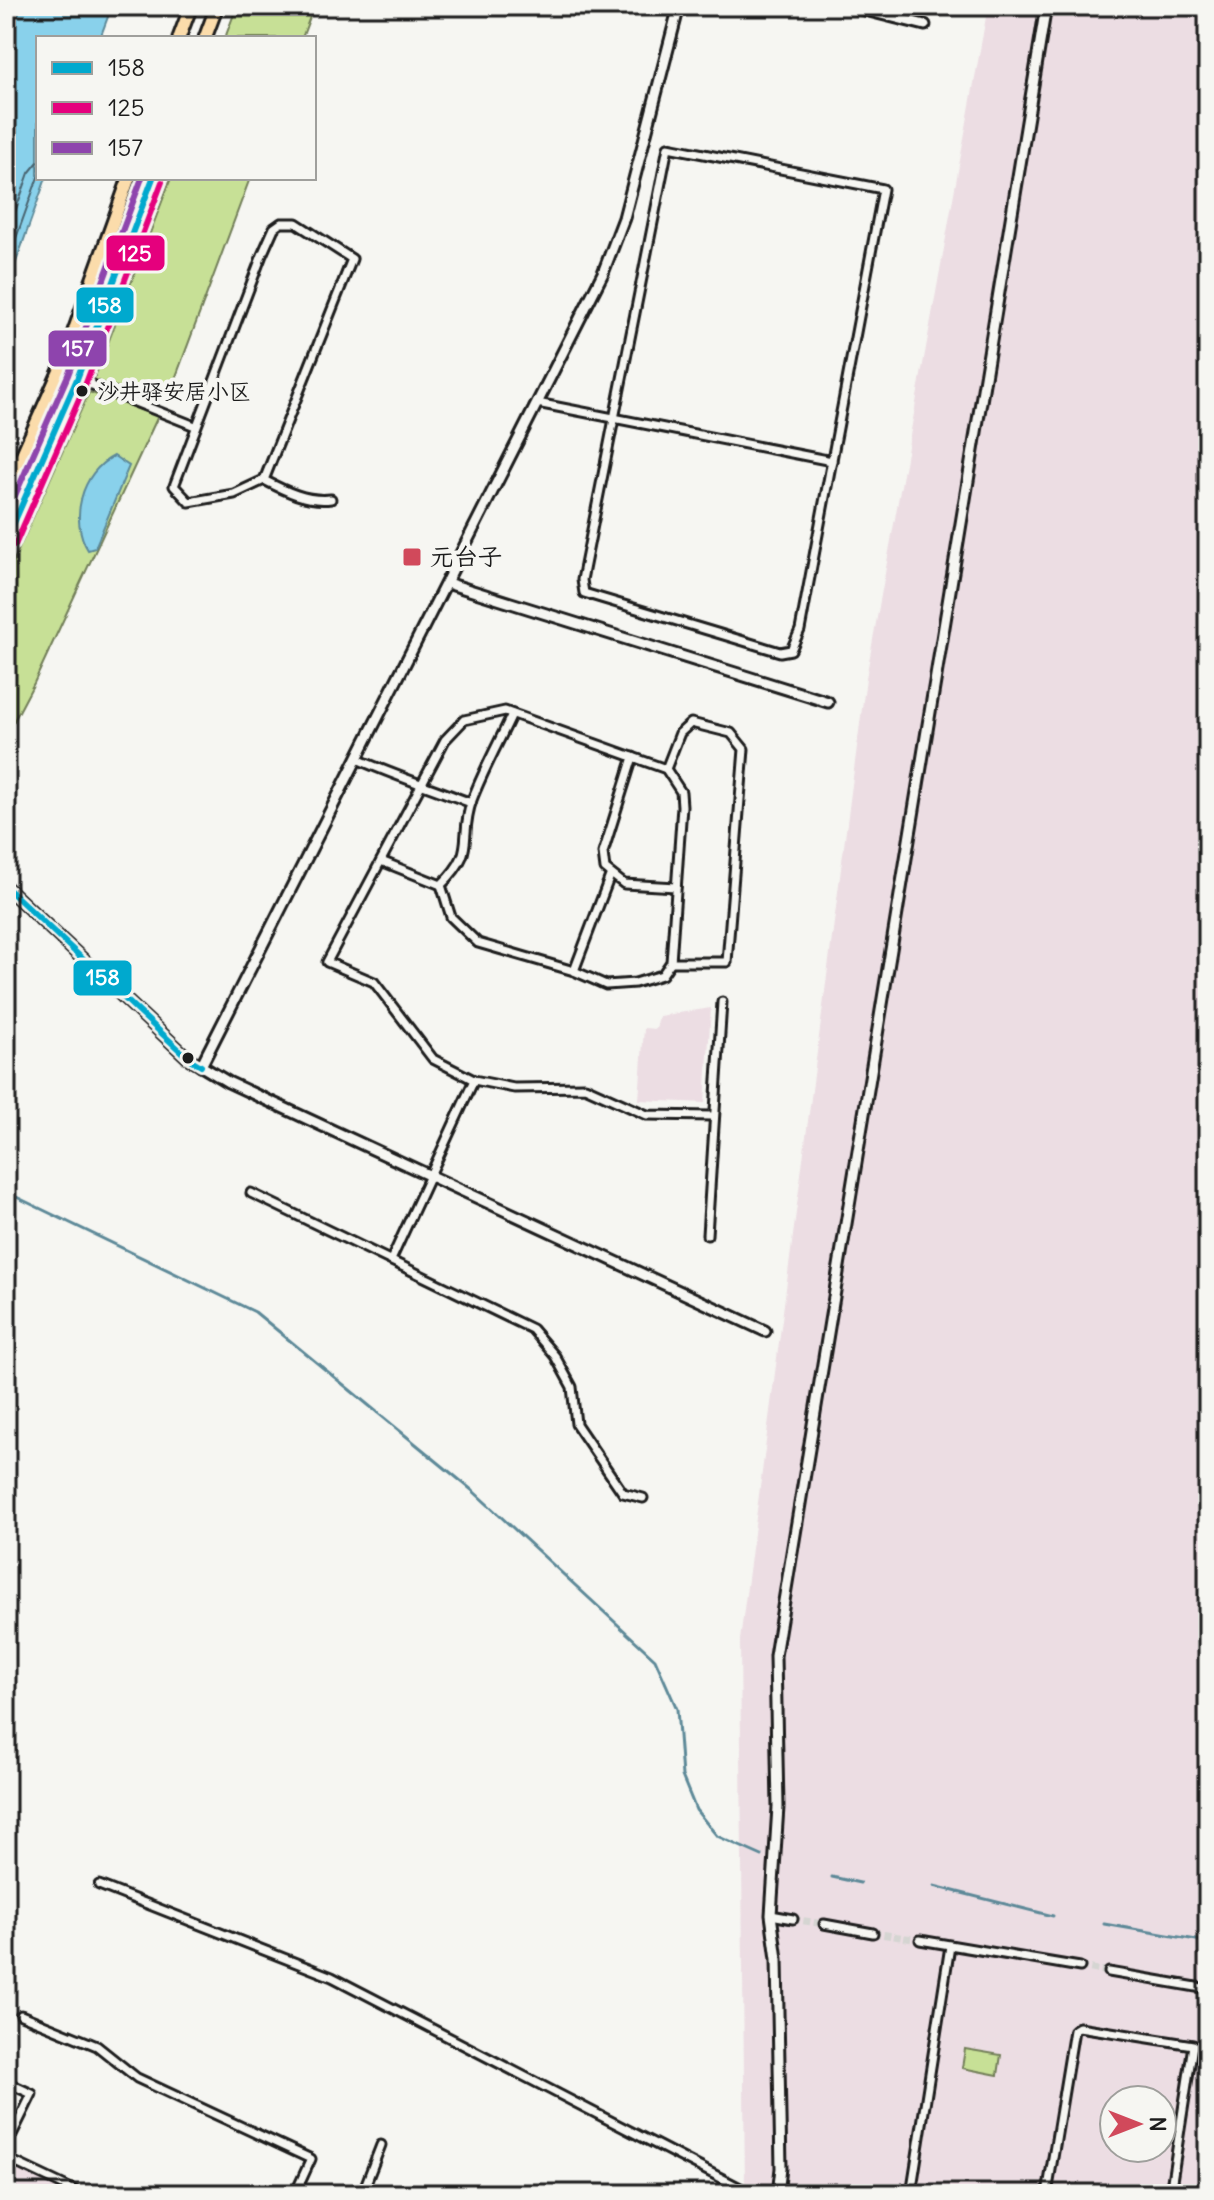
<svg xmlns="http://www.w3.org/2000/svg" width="1214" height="2200" font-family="Delius,'LXGW WenKai TC',sans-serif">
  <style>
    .built { fill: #ecdde3; fill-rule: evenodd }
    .green { fill: #c7e096; stroke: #727e59; stroke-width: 2 }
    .water { fill: #89d1eb; stroke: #5d8998; stroke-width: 2 }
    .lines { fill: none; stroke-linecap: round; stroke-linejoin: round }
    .shore { stroke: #48646f; stroke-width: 2 }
    .stream { stroke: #5d8998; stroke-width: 3 }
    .minor-tunnel { stroke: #d5d5d2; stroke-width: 7; stroke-dasharray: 7 3.5; stroke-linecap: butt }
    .minor-casing { stroke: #1c1c1c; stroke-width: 13 }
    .tertiary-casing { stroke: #1c1c1c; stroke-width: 15 }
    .primary-casing { stroke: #1c1c1c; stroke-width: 17 }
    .minor { stroke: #f6f6f2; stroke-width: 7 }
    .tertiary { stroke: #f6f6f2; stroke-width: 9 }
    .primary { stroke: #fbdcab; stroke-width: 11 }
    .bus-1-casing { stroke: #f6f6f2; stroke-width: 12 }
    .bus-2-casing { stroke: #f6f6f2; stroke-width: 12 }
    .bus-3-casing { stroke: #f6f6f2; stroke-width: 12 }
    .bus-1 { stroke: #00a9ce; stroke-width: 6 }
    .bus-2 { stroke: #e5007d; stroke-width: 6 }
    .bus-3 { stroke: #8e44ad; stroke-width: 6 }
    .bus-dot { fill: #1c1c1c; stroke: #f6f6f2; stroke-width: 3 }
    .poi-dot { fill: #d1495b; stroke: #f6f6f2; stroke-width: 3 }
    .labels { text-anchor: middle; stroke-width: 8; stroke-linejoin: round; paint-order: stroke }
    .bus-label { font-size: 22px; fill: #1c1c1c; stroke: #f6f6f2; text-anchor: start }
    .poi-label { font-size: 24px; fill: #1c1c1c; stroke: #f6f6f2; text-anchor: start }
    .line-badge { stroke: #f6f6f2; stroke-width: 3 }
    .badge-label { font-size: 22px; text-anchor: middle; font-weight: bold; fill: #fff }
  </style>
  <rect width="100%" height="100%" fill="#f6f6f2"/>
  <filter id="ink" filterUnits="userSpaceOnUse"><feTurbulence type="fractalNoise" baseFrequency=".0125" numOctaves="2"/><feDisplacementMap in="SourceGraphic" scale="16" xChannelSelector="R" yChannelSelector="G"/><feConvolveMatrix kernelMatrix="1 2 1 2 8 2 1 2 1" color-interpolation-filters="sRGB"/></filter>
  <g filter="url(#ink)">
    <g class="built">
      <path d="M 988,6 L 1208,6 L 1208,2194 L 745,2194 L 740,1640 L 866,678 ZM 1114,2100 L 1162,2100 L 1162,2148 L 1114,2148 Z"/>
      <polygon points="711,1008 705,1103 639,1100 644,1028 656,1029 659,1016"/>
      <polygon points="6,2153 90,2194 6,2194"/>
    </g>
    <g class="green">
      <polygon points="237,6 314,6 302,38 225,38"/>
      <polygon points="171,178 250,178 168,398 93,382"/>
      <polygon points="89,392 158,416 34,683 6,736 6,578"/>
      <polygon points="965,2049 1001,2055 998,2075 962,2068"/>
    </g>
    <g class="water">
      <polygon points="6,6 112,6 100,38 38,38 38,178 46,178 6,290"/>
      <path d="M 114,456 L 129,466 L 95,548 L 88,550 C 69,520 81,472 114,456 Z"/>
    </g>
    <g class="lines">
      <g class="shore">
        <polyline points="6,237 29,173 38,162"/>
        <polyline points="6,266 38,177"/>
      </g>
      <g class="stream">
        <polyline points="6,1192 255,1312 473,1491 655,1659 677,1709 682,1776 696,1810 717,1836 762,1856"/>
        <polyline points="832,1877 860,1883"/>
        <polyline points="934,1886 1053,1916"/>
        <polyline points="1104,1924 1208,1942"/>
      </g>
      <g class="minor-tunnel">
        <polyline points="793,1919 824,1924"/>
        <polyline points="873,1933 920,1940"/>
        <polyline points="1080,1967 1109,1972"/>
      </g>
      <defs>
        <g id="minor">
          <polygon points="668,147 883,189 800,630 791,650 780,652 584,593 582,580"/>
          <polygon points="281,223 296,223 352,259 264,480 234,494 189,502 174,486 262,255 274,228"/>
          <polyline points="77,379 195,426"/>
          <polyline points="537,403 832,461"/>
          <path d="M 264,480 C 285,491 307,502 331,499"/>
          <polyline points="633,757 603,853 605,869 624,884 676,887"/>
          <path d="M 357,759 C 395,776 433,788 471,803"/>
          <polyline points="666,769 680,733 691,723 731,733 744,749 727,962 671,962"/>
          <polyline points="381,861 441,885"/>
          <polyline points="441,885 451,917 478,943 574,971 606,985 635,983 662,975 671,962 682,806 681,792 666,769 505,711 464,720 445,740 327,962 374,982 433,1059 474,1080 514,1088 585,1087 647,1115 713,1116"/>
          <path d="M 441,885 C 478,849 458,840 472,800 C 483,771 499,742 512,714"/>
          <polyline points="574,971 610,876"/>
          <polyline points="251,1193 532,1329 555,1356 572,1387 576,1424 623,1493 643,1498"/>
          <polyline points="707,1235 722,1002"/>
          <polyline points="391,1260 474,1080"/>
          <polyline points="99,1885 332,1977 752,2194"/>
          <polyline points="771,1915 793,1919"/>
          <polyline points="824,1924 873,1933"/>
          <polyline points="920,1940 1080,1967"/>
          <polyline points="1109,1972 1208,1989"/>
          <polyline points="21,2015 97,2046 137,2078 311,2159 295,2194"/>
          <polyline points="6,2082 32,2094 6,2147"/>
          <polyline points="6,2158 82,2194"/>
          <polyline points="362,2194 381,2145"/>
          <polyline points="911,2194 950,1946"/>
          <polyline points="1047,2194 1074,2030 1079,2027 1193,2045 1170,2194"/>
        </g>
        <g id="tertiary">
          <polyline points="849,6 925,25"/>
          <polyline points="447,583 828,702"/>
          <polyline points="6,887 188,1058 228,1082 765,1331"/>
          <polyline points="201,1066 603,273 624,218 679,6"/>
          <polyline points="778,2194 781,2168 777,1959 771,1915 778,1807 775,1656 1046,6"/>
        </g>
        <g id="primary">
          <polyline points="179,38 191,6"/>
          <polyline points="205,38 217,6"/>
          <polyline points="6,491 60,370 129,178"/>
          <polyline points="6,541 77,379 153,178"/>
        </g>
      </defs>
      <use href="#minor" class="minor-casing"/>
      <use href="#tertiary" class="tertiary-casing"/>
      <use href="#primary" class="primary-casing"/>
      <use href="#minor" class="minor"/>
      <use href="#tertiary" class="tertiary"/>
      <use href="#primary" class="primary"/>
      <defs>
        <g id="bus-1">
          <polyline points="6,541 77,379 153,178"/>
          <polyline points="6,887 188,1058 201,1066"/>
        </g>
        <polyline id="bus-2" points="15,545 86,383 162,182"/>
        <polyline id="bus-3" points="6,516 68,375 142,178"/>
      </defs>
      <use href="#bus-1" class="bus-1-casing"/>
      <use href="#bus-2" class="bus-2-casing"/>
      <use href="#bus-3" class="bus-3-casing"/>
      <use href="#bus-1" class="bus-1"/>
      <use href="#bus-2" class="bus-2"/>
      <use href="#bus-3" class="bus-3"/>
    </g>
  </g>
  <g class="bus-dot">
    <circle cx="82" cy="391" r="7"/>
    <circle cx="188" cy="1058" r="7"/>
  </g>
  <rect class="poi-dot" x="402" y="547" width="20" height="20" rx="4"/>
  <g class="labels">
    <g class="bus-label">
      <text x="97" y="399">沙井驿安居小区</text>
    </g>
    <g class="poi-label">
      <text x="430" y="565">元台子</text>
    </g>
  </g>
  <g class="line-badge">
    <rect x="105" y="234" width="61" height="38" rx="8" fill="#e5007d"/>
    <rect x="75" y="286" width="60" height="38" rx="8" fill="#00a9ce"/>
    <rect x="47" y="329" width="61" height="39" rx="8" fill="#8e44ad"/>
    <rect x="72" y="959" width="61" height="38" rx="8" fill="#00a9ce"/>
  </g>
  <g class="badge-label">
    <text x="135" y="261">125</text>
    <text x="105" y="313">158</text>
    <text x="78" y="356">157</text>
    <text x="103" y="985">158</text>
  </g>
  <rect width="1214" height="2200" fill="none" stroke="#f6f6f2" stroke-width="32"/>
  <rect x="16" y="16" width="1182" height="2168" fill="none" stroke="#1c1c1c" stroke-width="3" filter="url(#ink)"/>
  <rect x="36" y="36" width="280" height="144" fill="#f6f6f2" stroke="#9f9f9c" stroke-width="2"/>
  <rect x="52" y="62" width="40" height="12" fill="#00a9ce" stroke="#9f9f9c" stroke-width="2"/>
  <text x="108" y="76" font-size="24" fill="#1c1c1c">158</text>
  <rect x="52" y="102" width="40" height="12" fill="#e5007d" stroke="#9f9f9c" stroke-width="2"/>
  <text x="108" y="116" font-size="24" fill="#1c1c1c">125</text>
  <rect x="52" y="142" width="40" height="12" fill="#8e44ad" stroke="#9f9f9c" stroke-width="2"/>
  <text x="108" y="156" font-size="24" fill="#1c1c1c">157</text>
  <g transform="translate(1138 2124) rotate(90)"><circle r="38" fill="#f6f6f2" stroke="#9f9f9c" stroke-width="2"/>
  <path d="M0-6L14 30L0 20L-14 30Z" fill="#d1495b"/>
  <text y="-12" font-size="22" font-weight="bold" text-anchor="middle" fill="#1c1c1c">N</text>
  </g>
</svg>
